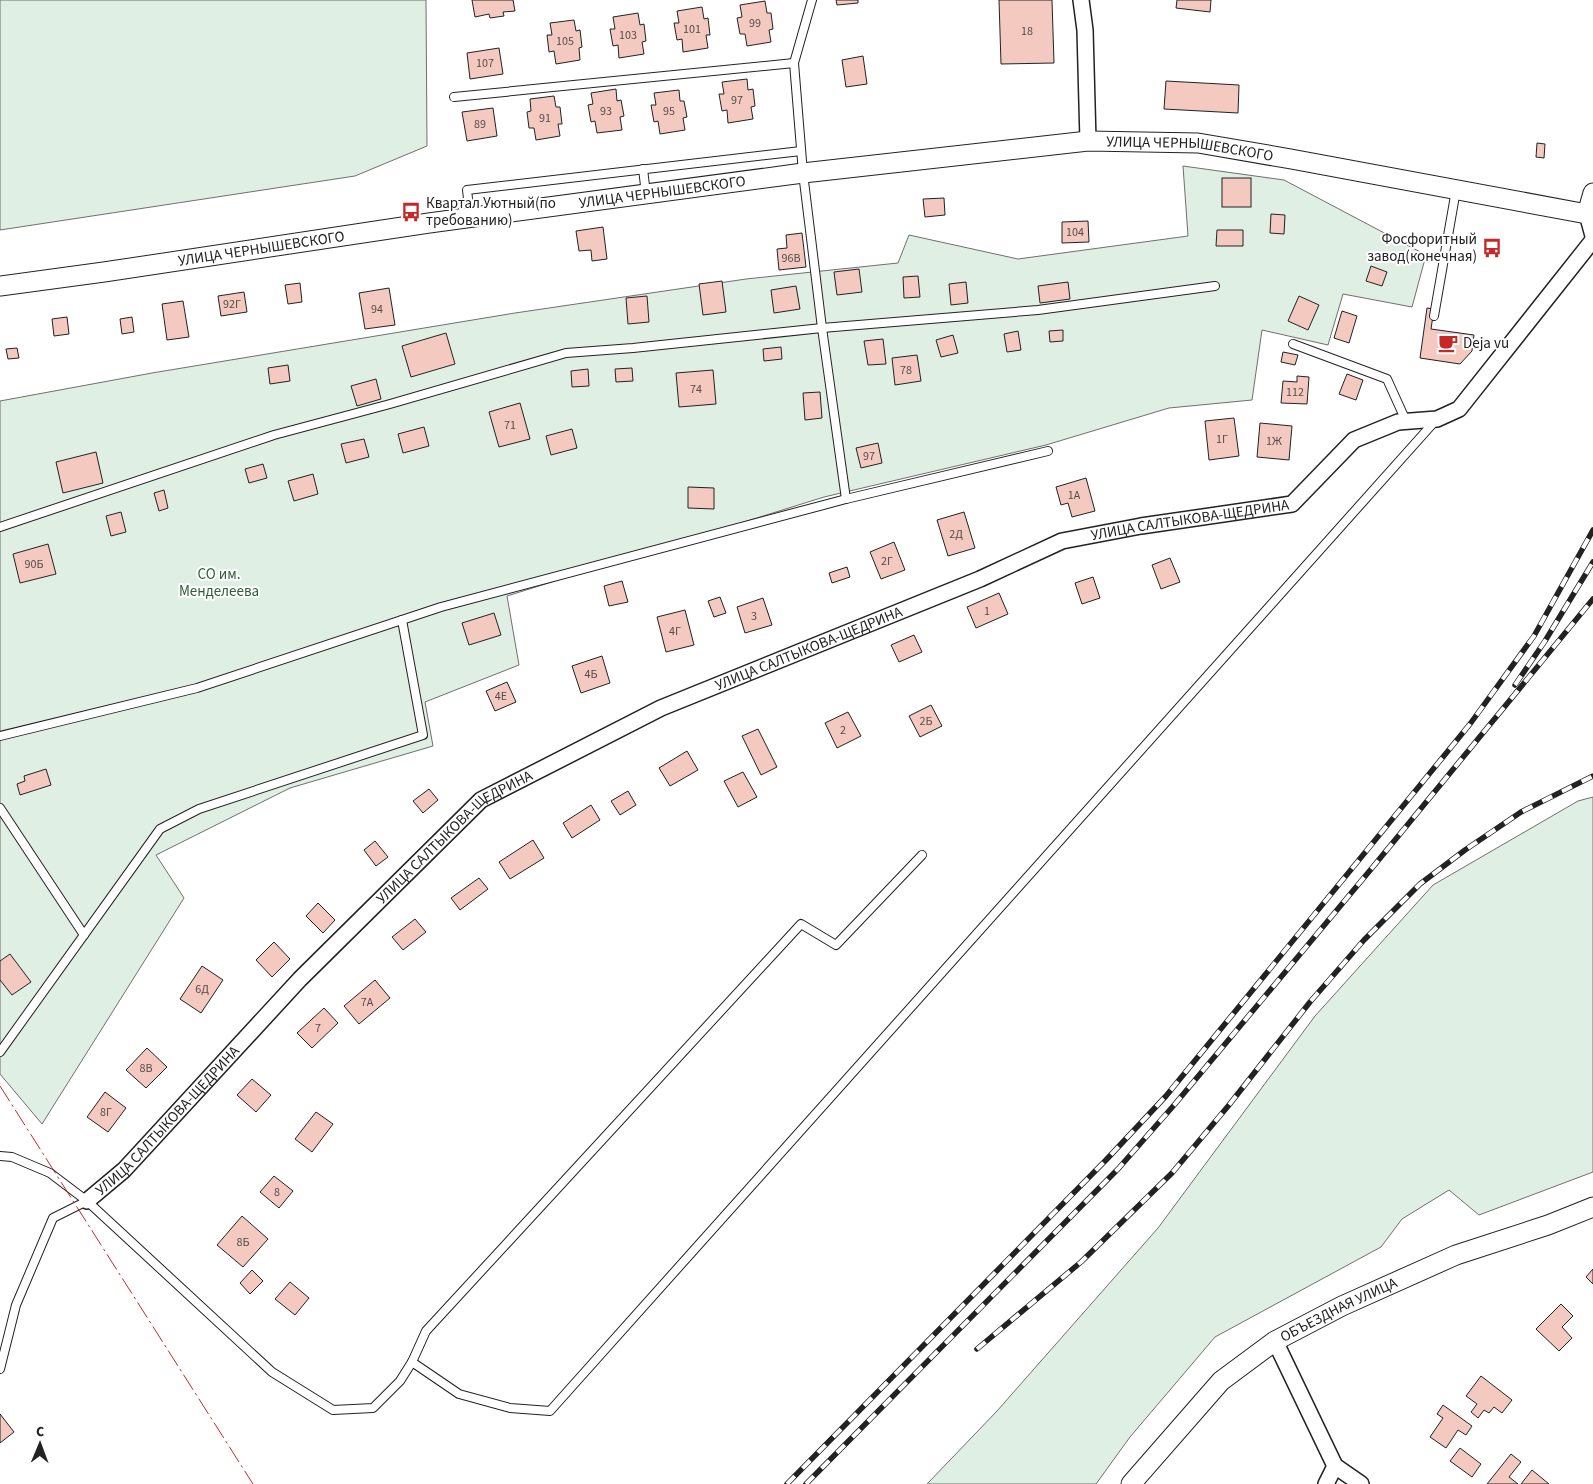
<svg xmlns="http://www.w3.org/2000/svg" width="1593" height="1484" font-family="'Source Sans 3',sans-serif">
  <style>
    .green { fill: #e0efe3; stroke: #6f6f6f }
    .building { fill: #f3c9c0; stroke: #222 }
    .lines { fill: none; stroke-linecap: round; stroke-linejoin: round }
    .service-casing { stroke: #222; stroke-width: 10 }
    .minor-casing { stroke: #222; stroke-width: 18 }
    .tertiary-casing { stroke: #222; stroke-width: 21 }
    .service { stroke: #fff; stroke-width: 8 }
    .minor { stroke: #fff; stroke-width: 15 }
    .tertiary { stroke: #fff; stroke-width: 19 }
    .rail-casing { stroke: #222; stroke-width: 5.5 }
    .rail { stroke: #fff; stroke-width: 4; stroke-dasharray: 11; stroke-linecap: butt }
    .power { stroke: #c62828; stroke-width: 1; stroke-dasharray: 18 4 2.5 4; stroke-linecap: butt }
    .labels { text-anchor: middle; stroke-width: 4; stroke-linejoin: round; paint-order: stroke }
    .number-label { font-size: 12px; fill: #564c4a }
    .street-label { font-size: 15px; fill: #222; stroke: #fff }
    .poi-label { font-size: 15px; fill: #222; stroke: #fff; text-anchor: start }
    .park-label { font-size: 15px; fill: #2f5e38; stroke: #fff }
  </style>
  <rect width="100%" height="100%" fill="#fff"/>
  <g class="green">
    <polygon points="0,0 426,0 427,146 355,176 0,230"/>
    <polygon points="1183,166 1284,180 1426,255 1412,307 1343,294 1328,345 1262,330 1252,400 1169,408 1046,445 824,497 507,596 519,665 425,702 433,746 290,788 156,855 184,898 42,1124 0,1074 0,401 152,373 515,313 746,279 898,263 909,235 1018,259 1188,236"/>
    <polygon points="1593,797 1593,1172 1479,1215 1449,1190 1402,1219 1381,1247 1215,1337 1130,1437 1096,1484 927,1484 997,1411 1158,1228 1315,1016 1433,885 1578,801"/>
  </g>
  <g class="building">
    <polygon points="472,0 513,0 515,11 503,12 504,16 490,18 489,14 475,17"/>
    <polygon points="836,0 858,0 858,3 837,5"/>
    <polygon points="999,0 1052,0 1054,63 1001,64"/>
    <polygon points="1177,0 1211,0 1210,12 1176,8"/>
    <polygon points="765,1 767,13 771,13 773,29 769,30 771,42 747,46 745,34 740,34 737,18 742,17 740,5"/>
    <polygon points="702,7 704,19 708,18 710,35 706,35 708,48 683,52 682,39 677,40 674,23 679,23 677,11"/>
    <polygon points="638,13 640,25 644,24 646,41 642,42 644,54 619,58 618,45 613,46 610,29 615,29 613,17"/>
    <polygon points="574,20 576,31 580,30 582,47 579,48 580,60 556,64 554,51 549,52 547,35 552,35 550,23"/>
    <polygon points="499,48 503,74 470,79 467,53"/>
    <polygon points="863,56 867,84 846,87 842,60"/>
    <polygon points="747,79 748,90 753,89 755,106 751,107 753,119 728,123 727,110 722,111 719,94 724,94 722,82"/>
    <polygon points="1166,81 1239,85 1238,113 1164,109"/>
    <polygon points="616,89 617,101 621,100 624,116 620,117 622,130 597,133 595,121 591,122 588,105 593,104 591,93"/>
    <polygon points="679,90 680,101 684,101 687,117 683,118 685,130 660,134 658,121 654,122 651,105 656,105 654,93"/>
    <polygon points="554,96 556,107 560,107 562,124 558,124 560,136 536,140 534,128 529,128 527,112 531,111 530,99"/>
    <polygon points="493,108 497,136 467,141 462,112"/>
    <polygon points="1537,143 1545,144 1544,158 1536,157"/>
    <rect x="1222" y="178" width="29" height="29"/>
    <polygon points="944,198 945,215 925,217 923,199"/>
    <polygon points="1271,214 1285,215 1284,234 1270,233"/>
    <polygon points="1088,221 1089,242 1062,243 1062,222"/>
    <polygon points="603,227 607,259 592,261 591,250 579,251 576,231"/>
    <polygon points="1217,230 1243,230 1243,246 1216,246"/>
    <polygon points="802,233 806,267 779,270 777,249 787,248 786,235"/>
    <polygon points="1371,266 1387,272 1382,286 1366,281"/>
    <polygon points="859,269 862,292 837,295 834,272"/>
    <polygon points="918,276 920,297 904,298 903,277"/>
    <polygon points="722,281 726,312 703,315 699,284"/>
    <polygon points="966,282 968,303 951,305 949,284"/>
    <polygon points="1068,282 1070,299 1040,303 1038,286"/>
    <polygon points="300,283 302,302 288,304 285,285"/>
    <polygon points="796,286 800,309 774,313 771,290"/>
    <polygon points="389,288 395,325 365,329 359,293"/>
    <polygon points="244,292 247,312 221,316 218,296"/>
    <polygon points="647,296 649,322 628,324 626,298"/>
    <polygon points="1299,296 1319,305 1308,330 1288,321"/>
    <polygon points="183,301 189,337 167,340 162,304"/>
    <polygon points="1427,308 1434,309 1431,329 1474,335 1472,351 1460,364 1420,358"/>
    <polygon points="1342,311 1357,316 1349,343 1334,338"/>
    <polygon points="67,317 69,334 54,336 52,319"/>
    <polygon points="132,317 134,332 122,334 120,319"/>
    <polygon points="1063,330 1063,341 1050,342 1049,331"/>
    <polygon points="1018,331 1021,350 1007,352 1004,334"/>
    <polygon points="446,333 455,364 411,377 402,346"/>
    <polygon points="953,335 958,353 941,357 936,340"/>
    <polygon points="883,339 886,364 868,365 864,341"/>
    <polygon points="781,347 782,359 764,361 763,349"/>
    <polygon points="17,348 19,358 8,359 6,349"/>
    <polygon points="1283,352 1298,355 1295,365 1281,362"/>
    <polygon points="917,355 921,381 895,385 892,358"/>
    <polygon points="288,365 290,381 270,384 268,368"/>
    <polygon points="632,368 633,381 616,382 615,369"/>
    <polygon points="588,369 589,386 572,387 571,371"/>
    <polygon points="713,370 716,404 679,407 676,373"/>
    <polygon points="1347,374 1363,380 1356,400 1339,394"/>
    <polygon points="1297,376 1309,377 1307,404 1281,403 1283,381 1297,382"/>
    <polygon points="376,379 381,399 357,406 351,386"/>
    <polygon points="820,392 822,418 805,420 803,393"/>
    <polygon points="520,403 530,439 499,447 489,412"/>
    <polygon points="1234,418 1239,456 1209,460 1205,421"/>
    <polygon points="1260,423 1292,426 1289,460 1257,457"/>
    <polygon points="424,427 429,446 403,453 398,434"/>
    <polygon points="572,429 577,448 551,455 546,436"/>
    <polygon points="364,439 369,457 346,463 341,444"/>
    <polygon points="878,443 882,463 861,468 856,448"/>
    <polygon points="96,452 103,483 63,493 56,462"/>
    <polygon points="263,464 267,478 249,483 245,469"/>
    <polygon points="313,474 318,494 294,501 288,481"/>
    <polygon points="1086,478 1095,511 1072,517 1068,503 1061,505 1056,487"/>
    <polygon points="688,487 714,488 714,509 688,508"/>
    <polygon points="164,490 168,508 159,511 154,493"/>
    <polygon points="121,512 126,532 111,536 106,516"/>
    <polygon points="964,512 975,548 948,556 937,520"/>
    <polygon points="894,542 905,570 881,579 870,552"/>
    <polygon points="48,544 56,574 20,583 13,554"/>
    <polygon points="1170,558 1180,582 1161,589 1152,565"/>
    <polygon points="847,567 850,577 832,583 829,573"/>
    <polygon points="1093,577 1100,598 1082,604 1075,583"/>
    <polygon points="622,581 628,602 609,606 604,586"/>
    <polygon points="999,593 1008,614 976,628 967,607"/>
    <polygon points="720,597 726,613 714,617 708,601"/>
    <polygon points="763,598 772,625 745,633 737,607"/>
    <polygon points="685,610 694,645 666,652 657,617"/>
    <polygon points="494,613 501,635 469,645 462,623"/>
    <polygon points="914,635 922,652 899,662 891,645"/>
    <polygon points="602,656 610,683 581,693 572,666"/>
    <polygon points="507,682 516,702 495,711 486,691"/>
    <polygon points="931,705 942,726 920,737 909,716"/>
    <polygon points="848,712 861,736 837,748 825,723"/>
    <polygon points="758,729 777,767 761,775 742,736"/>
    <polygon points="687,751 698,770 670,786 659,768"/>
    <polygon points="46,769 51,785 20,795 17,784 25,781 24,776"/>
    <polygon points="743,772 757,797 738,807 724,781"/>
    <polygon points="429,789 438,800 423,813 413,801"/>
    <polygon points="628,791 636,805 620,815 611,801"/>
    <polygon points="591,805 600,820 572,838 563,823"/>
    <polygon points="533,840 544,858 510,879 499,862"/>
    <polygon points="375,841 388,857 376,866 364,850"/>
    <polygon points="479,878 488,889 460,910 451,898"/>
    <polygon points="318,903 335,920 323,933 306,916"/>
    <polygon points="415,919 426,932 403,950 392,937"/>
    <polygon points="274,942 290,959 272,977 256,960"/>
    <polygon points="10,954 31,982 12,995 0,980 0,961"/>
    <polygon points="202,966 223,980 201,1013 180,999"/>
    <polygon points="375,980 390,998 359,1024 344,1006"/>
    <polygon points="324,1008 338,1023 312,1048 297,1033"/>
    <polygon points="147,1048 167,1067 146,1088 126,1070"/>
    <polygon points="252,1079 271,1095 256,1112 237,1095"/>
    <polygon points="105,1092 126,1108 108,1132 87,1117"/>
    <polygon points="316,1112 333,1124 312,1152 295,1139"/>
    <polygon points="274,1176 293,1191 279,1208 260,1192"/>
    <polygon points="242,1216 268,1239 243,1267 217,1245"/>
    <polygon points="1593,1269 1593,1284 1586,1277"/>
    <polygon points="252,1270 263,1281 250,1294 240,1283"/>
    <polygon points="290,1282 309,1298 295,1315 275,1299"/>
    <polygon points="1561,1304 1573,1316 1562,1327 1572,1338 1559,1351 1536,1329"/>
    <polygon points="1481,1376 1512,1400 1502,1413 1494,1407 1489,1413 1484,1410 1478,1418 1471,1412 1477,1404 1466,1396"/>
    <polygon points="1443,1405 1472,1426 1466,1435 1458,1430 1446,1448 1430,1437 1443,1418 1437,1414"/>
    <polygon points="0,1414 14,1432 0,1443"/>
    <polygon points="1460,1448 1481,1464 1472,1477 1450,1461"/>
    <polygon points="1511,1454 1521,1462 1509,1477 1518,1484 1487,1484"/>
    <polygon points="1532,1470 1549,1484 1521,1484"/>
  </g>
  <g class="lines">
    <defs>
      <g id="service">
        <polyline points="812,0 794,63 803,173 822,328 846,499"/>
        <polyline points="454,97 794,63"/>
        <polyline points="643,169 646,194"/>
        <polyline points="470,216 467,190 801,151"/>
        <polyline points="1434,316 1456,190"/>
        <polyline points="1293,344 1387,379 1406,421"/>
        <polyline points="0,527 274,435 390,404 566,353 633,348 822,328 1038,310 1215,286"/>
        <polyline points="0,736 197,688 441,607 846,499 1048,451"/>
        <polyline points="0,808 84,935"/>
        <polyline points="0,1052 160,829 199,809 423,735 402,620"/>
        <polyline points="0,1156 12,1157 50,1173 87,1201 272,1372 333,1410 373,1408 400,1381 412,1362 459,1394 510,1408 550,1411 1436,420"/>
        <polyline points="412,1362 426,1331 801,924 836,945 922,855"/>
        <polyline points="0,1369 16,1305 53,1218 87,1201"/>
      </g>
      <g id="minor">
        <polyline points="1081,0 1085,30 1088,141"/>
        <polyline points="1587,214 1593,236"/>
        <path id="s1" d="M 87,1201 L 124,1170 L 300,979 L 481,800 L 661,708 L 980,579 L 1062,541 L 1141,526 L 1292,504 L 1354,440 L 1398,422 L 1437,419 L 1459,409 L 1593,240"/>
        <polyline points="1275,1341 1335,1466 1361,1484"/>
        <polyline points="1326,1484 1335,1466"/>
      </g>
      <g id="tertiary">
        <path id="s2" d="M 0,286 L 104,272 L 429,223 L 803,173 L 1088,141 L 1198,143 L 1291,159 L 1587,214 L 1593,193"/>
        <path id="s3" d="M 1131,1484 L 1221,1381 L 1275,1341 L 1342,1306 L 1456,1255 L 1548,1225 L 1593,1207"/>
      </g>
    </defs>
    <use href="#service" class="service-casing"/>
    <use href="#minor" class="minor-casing"/>
    <use href="#tertiary" class="tertiary-casing"/>
    <use href="#service" class="service"/>
    <use href="#minor" class="minor"/>
    <use href="#tertiary" class="tertiary"/>
    <defs>
      <g id="rail">
        <polyline points="1515,685 1545,641 1593,562"/>
        <polyline points="977,1349 1081,1262 1172,1173 1229,1105 1310,1002 1364,940 1420,884 1465,850 1521,812 1593,776"/>
        <polyline points="787,1484 1106,1160 1166,1096 1470,724 1534,636 1593,530"/>
        <polyline points="806,1484 1118,1169 1175,1104 1372,868 1593,599"/>
      </g>
    </defs>
    <use href="#rail" class="rail-casing"/>
    <use href="#rail" class="rail"/>
    <polyline class="power" points="0,1086 253,1484"/>
  </g>
  <defs>
    <symbol id="bus-bare" viewBox="-9 -9 18 18"><path d="M-5-6H5V4H4V6H2V4H-2V6H-4V4H-5ZM-3.5-4V0h7V-4ZM-3.5 1.2v1.5H-2V1.2ZM2 1.2v1.5H3.5V1.2Z" fill="#c62828" stroke="#fff" stroke-width="2.5" paint-order="stroke"/></symbol>
    <symbol id="cafe-bare" viewBox="-9 -9 18 18"><path d="M-5.5-4.5H6V0H3Q3 3.5 0 3.5H-2.5Q-5.5 3.5-5.5 0ZM3-3.2v2h1.7v-2ZM-6 4.5H4V6H-6Z" fill="#c62828" stroke="#fff" stroke-width="2.5" paint-order="stroke"/></symbol>
  </defs>
  <g fill-rule="evenodd">
    <use href="#bus-bare" x="397" y="198" width="28" height="28"/>
    <use href="#bus-bare" x="1478" y="234" width="28" height="28"/>
    <use href="#cafe-bare" x="1434" y="329" width="28" height="28"/>
  </g>
  <g class="labels">
    <g class="number-label">
      <text x="755" y="27">99</text>
      <text x="692" y="33">101</text>
      <text x="1027" y="35">18</text>
      <text x="628" y="39">103</text>
      <text x="565" y="45">105</text>
      <text x="485" y="67">107</text>
      <text x="737" y="104">97</text>
      <text x="606" y="115">93</text>
      <text x="669" y="115">95</text>
      <text x="545" y="122">91</text>
      <text x="480" y="128">89</text>
      <text x="1075" y="236">104</text>
      <text x="791" y="262">96В</text>
      <text x="232" y="308">92Г</text>
      <text x="377" y="313">94</text>
      <text x="906" y="374">78</text>
      <text x="696" y="393">74</text>
      <text x="1295" y="396">112</text>
      <text x="510" y="429">71</text>
      <text x="1222" y="443">1Г</text>
      <text x="1274" y="445">1Ж</text>
      <text x="869" y="460">97</text>
      <text x="1074" y="499">1А</text>
      <text x="956" y="538">2Д</text>
      <text x="887" y="565">2Г</text>
      <text x="34" y="568">90Б</text>
      <text x="987" y="615">1</text>
      <text x="754" y="620">3</text>
      <text x="675" y="635">4Г</text>
      <text x="591" y="678">4Б</text>
      <text x="501" y="700">4Е</text>
      <text x="926" y="725">2Б</text>
      <text x="843" y="734">2</text>
      <text x="202" y="993">6Д</text>
      <text x="367" y="1006">7А</text>
      <text x="318" y="1032">7</text>
      <text x="146" y="1072">8В</text>
      <text x="106" y="1116">8Г</text>
      <text x="277" y="1196">8</text>
      <text x="243" y="1246">8Б</text>
    </g>
    <g class="street-label">
      <text dy="5" stroke="none"><textPath href="#s2" startOffset="1200">УЛИЦА ЧЕРНЫШЕВСКОГО</textPath></text>
      <text dy="5" stroke="none"><textPath href="#s2" startOffset="669">УЛИЦА ЧЕРНЫШЕВСКОГО</textPath></text>
      <text dy="5" stroke="none"><textPath href="#s2" startOffset="264">УЛИЦА ЧЕРНЫШЕВСКОГО</textPath></text>
      <text dy="5" stroke="none"><textPath href="#s1" startOffset="1329">УЛИЦА САЛТЫКОВА-ЩЕДРИНА</textPath></text>
      <text dy="5" stroke="none"><textPath href="#s1" startOffset="924">УЛИЦА САЛТЫКОВА-ЩЕДРИНА</textPath></text>
      <text dy="5" stroke="none"><textPath href="#s1" startOffset="519">УЛИЦА САЛТЫКОВА-ЩЕДРИНА</textPath></text>
      <text dy="5" stroke="none"><textPath href="#s1" startOffset="114">УЛИЦА САЛТЫКОВА-ЩЕДРИНА</textPath></text>
      <text dy="5" stroke="none"><textPath href="#s3" startOffset="275">ОБЪЕЗДНАЯ УЛИЦА</textPath></text>
    </g>
    <g class="poi-label">
      <text x="426" y="208">Квартал Уютный(по<tspan x="426" dy="17">требованию)</tspan></text>
      <text x="1477" y="244" text-anchor="end">Фосфоритный<tspan x="1477" dy="17">завод(конечная)</tspan></text>
      <text x="1463" y="348">Deja vu</text>
    </g>
    <g class="park-label">
      <text x="219" y="579">СО им.<tspan x="219" dy="17">Менделеева</tspan></text>
    </g>
  </g>
  <g transform="translate(40 1444) rotate(1)" stroke="#ffffff" stroke-width="4" paint-order="stroke">
  <path d="M0-4L9 19L0 12L-9 19Z" fill="#222222"/>
  <text y="-8" font-size="14" font-weight="bold" text-anchor="middle" fill="#222222">С</text>
  </g>
</svg>
